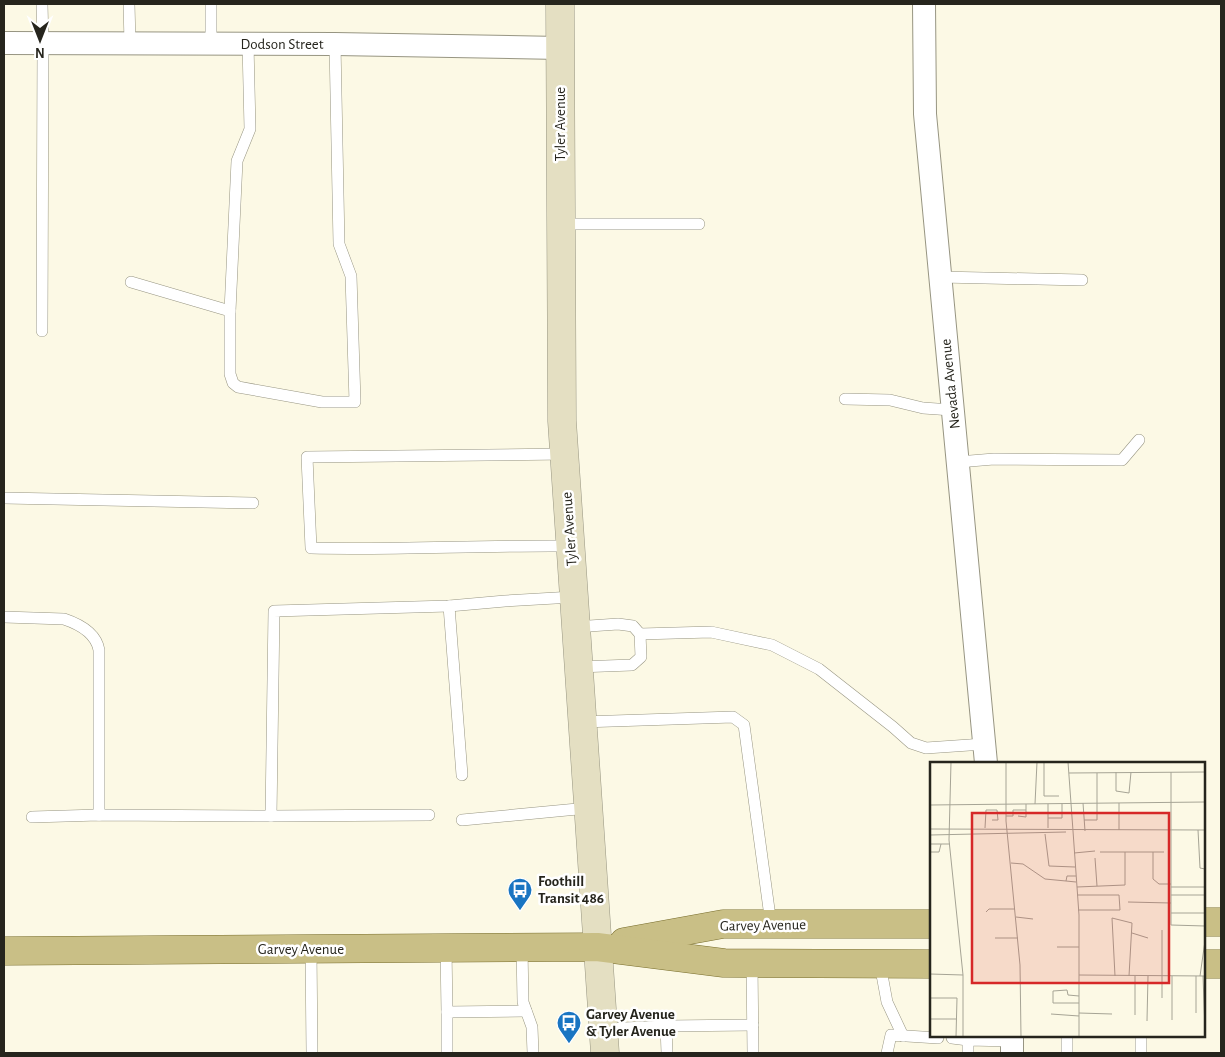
<svg xmlns="http://www.w3.org/2000/svg" width="1225" height="1057" font-family="'Alegreya Sans',sans-serif">
  <style>
    .lines { fill: none; stroke-linecap: round; stroke-linejoin: round }
    .lane-casing { stroke: #979582; stroke-width: 12 }
    .street-casing { stroke: #979582; stroke-width: 24 }
    .secondary-casing { stroke: #979582; stroke-width: 29 }
    .primary-casing { stroke: #796e2d; stroke-width: 29 }
    .lane { stroke: #fff; stroke-width: 11 }
    .street { stroke: #fff; stroke-width: 22 }
    .secondary { stroke: #e4dfc2; stroke-width: 28 }
    .primary { stroke: #c9bf86; stroke-width: 28 }
    .labels { text-anchor: middle; stroke-width: 5; stroke-linejoin: round; paint-order: stroke }
    .street-label { font-size: 15px; fill: #26251d; stroke: #fff }
    .poi-label { font-size: 15px; font-weight: bold; fill: #26251d; stroke: #fff; text-anchor: start }
    .inset-road { fill: none; stroke: #a6a495; stroke-width: 1 }
    .view { fill: #d62828; fill-opacity: 0.15; stroke: #d62828; stroke-width: 2.5 }
    .inset-edge { fill: none; stroke: #26251d; stroke-width: 2.5 }
  </style>
  <rect width="100%" height="100%" fill="#fcf9e5"/>
  <g class="lines">
    <defs>
      <g id="lane">
        <polyline points="42,4 43,43 42,331"/>
        <polyline points="129,4 130,43"/>
        <polyline points="211,4 211,43"/>
        <polyline points="248,44 250,129 237,161 230,311 230,374 233,383 238,387 322,402 355,402 351,276 339,244 335,44"/>
        <polyline points="561,224 699,224"/>
        <polyline points="940,277 1082,280"/>
        <polyline points="131,282 230,311"/>
        <polyline points="845,399 890,400 923,408 952,410"/>
        <path d="M 564,454 L 307,457 L 311,548 C 397,550 483,545 570,546"/>
        <polyline points="958,462 994,459 1122,460 1139,440"/>
        <polyline points="4,498 253,503"/>
        <polyline points="449,606 462,775"/>
        <path d="M 4,617 L 64,619 C 79,624 96,633 99,650 L 99,815"/>
        <polyline points="575,627 618,624 633,626 640,634 641,657 632,665 578,667"/>
        <polyline points="640,634 711,632 772,645 819,669 893,727 911,743 926,748 984,744"/>
        <polyline points="582,722 733,717 744,725 771,924"/>
        <polyline points="271,816 429,815"/>
        <polyline points="32,817 99,815 271,816 274,611 449,606 505,601 573,597"/>
        <polyline points="462,820 588,808"/>
        <polyline points="446,948 447,1012"/>
        <polyline points="522,948 523,1002 532,1027 533,1053"/>
        <polyline points="311,949 312,1053"/>
        <polyline points="752,963 753,1053"/>
        <polyline points="880,964 887,1002 903,1036"/>
        <polyline points="603,1029 666,1026"/>
        <polyline points="1067,1036 1067,1053"/>
        <polyline points="952,1038 968,1040"/>
        <polyline points="447,1053 447,1012 526,1011"/>
        <polyline points="667,1053 666,1026 753,1025"/>
        <polyline points="887,1053 891,1035 938,1038"/>
        <polyline points="968,1053 968,1040 1012,1041"/>
        <polyline points="1141,1053 1141,1036"/>
      </g>
      <g id="street">
        <polyline points="924,4 925,114 986,763"/>
        <polyline points="4,43 335,44 560,48"/>
        <polyline points="1012,1036 1012,1053"/>
      </g>
      <polyline id="secondary" points="560,4 562,421 605,1053"/>
      <g id="primary">
        <polyline points="1204,922 1221,922"/>
        <polyline points="624,942 723,924 931,924"/>
        <polyline points="4,951 597,947 724,963 931,964"/>
        <polyline points="1204,964 1221,964"/>
      </g>
    </defs>
    <use href="#lane" class="lane-casing"/>
    <use href="#street" class="street-casing"/>
    <use href="#secondary" class="secondary-casing"/>
    <use href="#primary" class="primary-casing"/>
    <use href="#lane" class="lane"/>
    <use href="#street" class="street"/>
    <use href="#secondary" class="secondary"/>
    <use href="#primary" class="primary"/>
  </g>
  <defs>
    <symbol id="bus-pin" viewBox="-11 -11 22 30"><path d="M0 17L-7.5 6A9.5 9.5 0 1 1 7.5 6Z" fill="#1975c2" stroke="#fff"/><path d="M-5-6H5V4H4V6H2V4H-2V6H-4V4H-5ZM-3.5-4V0h7V-4ZM-3.5 1.2v1.5H-2V1.2ZM2 1.2v1.5H3.5V1.2Z" fill="#fff"/></symbol>
  </defs>
  <g fill-rule="evenodd">
    <use href="#bus-pin" x="506" y="876" width="28" height="38"/>
    <use href="#bus-pin" x="555" y="1009" width="28" height="38"/>
  </g>
  <g class="labels">
    <g class="street-label">
      <text x="282" y="49">Dodson Street</text>
      <text transform="translate(560 124) rotate(-90)" y="5">Tyler Avenue</text>
      <text transform="translate(950 384) rotate(-96)" y="5">Nevada Avenue</text>
      <text transform="translate(569 529) rotate(-94)" y="5">Tyler Avenue</text>
      <text transform="translate(763 925) rotate(-1)" y="5">Garvey Avenue</text>
      <text x="301" y="954">Garvey Avenue</text>
    </g>
    <g class="poi-label">
      <text x="538" y="886">Foothill<tspan x="538" dy="17">Transit 486</tspan></text>
      <text x="586" y="1019">Garvey Avenue<tspan x="586" dy="17">&amp; Tyler Avenue</tspan></text>
    </g>
  </g>
  <g transform="translate(930 762)">
    <rect width="275" height="275" fill="#fcf9e5"/>
    <path class="inset-road" d="M 21,0 L 19,78 L 33,213 L 33,275M 76,0 L 76,59 L 90,203 L 91,275M 114,0 L 114,34 L 129,34M 138,0 L 143,69M 186,10 L 186,29 L 199,31 L 201,10M 241,10 L 241,163 L 275,164M 139,11 L 275,10M 153,41 L 155,69M 189,41 L 189,68M 105,42 L 107,0M 118,42 L 118,66M 0,43 L 275,40M 76,54 L 83,54 L 83,48 L 96,48 L 96,42M 88,54 L 96,55 L 96,48M 118,56 L 132,56 L 132,41M 154,58 L 167,58 L 167,11M 55,66 L 56,48 L 67,48 L 68,58 L 62,58M 0,67 L 275,68M 268,68 L 270,106 L 275,107M 143,69 L 149,153 L 149,275M 115,72 L 119,104 L 145,105M 0,73 L 136,70M 0,82 L 20,82M 0,90 L 9,90 L 11,82M 170,90 L 195,90M 223,90 L 223,117 L 229,122 L 241,122M 144,91 L 165,89M 165,96 L 167,124M 81,101 L 93,102 L 115,117 L 136,119M 146,114 L 137,114 L 136,119 L 146,120M 147,125 L 195,123 L 195,90 L 234,90M 241,125 L 275,125M 147,133 L 189,133 L 190,148 L 148,148M 241,133 L 274,133M 198,140 L 241,141M 56,150 L 59,147 L 85,147M 241,151 L 275,151M 86,155 L 103,157M 232,168 L 232,236M 202,171 L 218,176M 65,176 L 88,176M 127,185 L 149,185M 0,212 L 33,213M 149,213 L 275,214M 185,214 L 182,156 L 202,161 L 199,214M 205,214 L 205,253M 242,214 L 242,258M 270,214 L 275,179M 273,214 L 275,267M 0,236 L 27,236 L 26,275M 149,241 L 123,241 L 123,229 L 137,228 L 138,233 L 149,234M 149,251 L 182,252M 266,251 L 266,214M 121,252 L 149,254M 0,257 L 27,257M 217,259 L 218,214"/>
    <path class="view" d="M 42,51 L 239,51 L 239,221 L 42,221 Z"/>
    <rect width="275" height="275" class="inset-edge"/>
  </g>
  <rect width="1225" height="1057" fill="none" stroke="#26251d" stroke-width="10"/>
  <g transform="translate(40 40) rotate(180)" stroke="#ffffff" stroke-width="4" paint-order="stroke">
  <path d="M0-4L9 19L0 12L-9 19Z" fill="#26251d"/>
  <text y="-8" font-size="14" font-weight="bold" text-anchor="middle" fill="#26251d">N</text>
  </g>
</svg>
